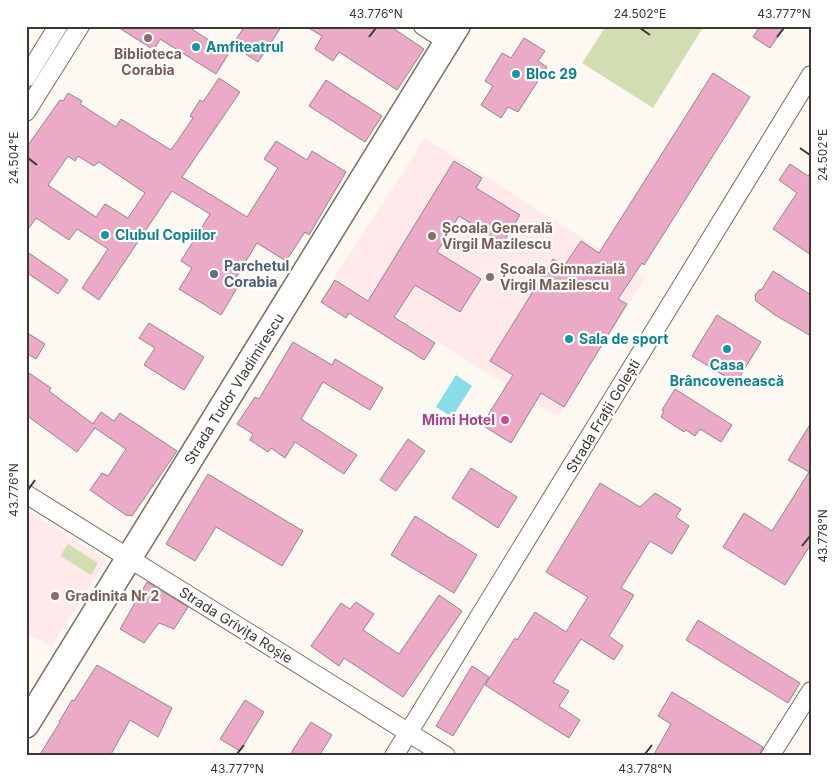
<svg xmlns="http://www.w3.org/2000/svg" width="837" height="782" font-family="Inter,sans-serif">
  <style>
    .education { fill: #ffe9ea }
    .green { fill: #d3ddb4 }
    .water { fill: #89dcea }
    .building { fill: #ebaac5; stroke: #97858c; fill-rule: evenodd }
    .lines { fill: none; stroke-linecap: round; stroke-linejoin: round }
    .street-casing { stroke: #7b6e62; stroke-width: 20 }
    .secondary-casing { stroke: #7b6e62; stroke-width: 28 }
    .street { stroke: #fff; stroke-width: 18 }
    .secondary { stroke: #fff; stroke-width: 25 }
    .ticks { fill: none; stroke: #3c3731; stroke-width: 2 }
    .education-dot { fill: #8d6e63; stroke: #fff; stroke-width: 2 }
    .culture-dot { fill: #0f9aa8; stroke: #fff; stroke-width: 2 }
    .service-dot { fill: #5c6f8a; stroke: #fff; stroke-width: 2 }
    .hotel-dot { fill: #d1479c; stroke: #fff; stroke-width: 2 }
    .labels { text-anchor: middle; stroke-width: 4.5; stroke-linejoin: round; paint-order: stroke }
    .culture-label { font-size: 14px; font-weight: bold; fill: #0d838f; stroke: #fff; text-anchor: start }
    .education-label { font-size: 14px; font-weight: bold; fill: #785e54; stroke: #fff; text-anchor: start }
    .service-label { font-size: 14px; font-weight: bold; fill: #4e5e75; stroke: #fff; text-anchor: start }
    .street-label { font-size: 14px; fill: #3c3731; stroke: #fff }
    .hotel-label { font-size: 14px; font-weight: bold; fill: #b23c85; stroke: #fff; text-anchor: end }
    .neatline { fill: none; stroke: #3c3731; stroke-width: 2 }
    .ticks-label { font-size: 12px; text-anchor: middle; fill: #3c3731 }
  </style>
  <rect width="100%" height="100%" fill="#fef8f2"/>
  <g class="education">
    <polygon points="425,138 645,278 558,417 334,277"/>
    <polygon points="26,510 106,560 51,647 26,632"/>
  </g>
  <g class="green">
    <polygon points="606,26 697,26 702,29 653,108 582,63"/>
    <polygon points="68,544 98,563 91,575 60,556"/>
  </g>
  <polygon class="water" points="456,375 472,386 452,417 436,407"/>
  <g class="building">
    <polygon points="116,26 187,26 229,53 216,74 160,39 154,50"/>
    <polygon points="245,26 282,26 258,62 232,45"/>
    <polygon points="305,26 390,26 424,49 397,90 339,52 333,61 315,49 322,36"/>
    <polygon points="760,26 785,26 770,48 753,37"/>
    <polygon points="524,38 545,51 538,61 547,67 518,112 508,107 501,118 481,105 493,86 485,81 502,53 511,58"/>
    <polygon points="713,73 750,97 644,265 642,263 618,299 627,304 564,407 541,393 511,443 482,425 513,375 490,361 553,259 564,266 581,241 599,253"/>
    <path d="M 219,78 L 240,92 L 182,177 L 247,217 L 278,168 L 264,159 L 276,141 L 307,160 L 312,151 L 346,172 L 309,235 L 305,232 L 286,261 L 257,243 L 235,279 L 240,283 L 221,315 L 179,289 L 192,268 L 181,261 L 210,214 L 172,191 L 99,300 L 82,288 L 108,249 L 77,229 L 69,240 L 36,218 L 26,232 L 26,148 L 60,100 L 63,101 L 68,93 L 82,101 L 80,104 L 116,127 L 121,119 L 171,150 L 193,118 L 190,116 L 200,100 L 203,102 ZM 68,156 L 75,161 L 78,156 L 94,166 L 99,162 L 145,193 L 128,218 L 105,204 L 96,217 L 48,185 Z"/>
    <polygon points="326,80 382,116 365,142 309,106"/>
    <polygon points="454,161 482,178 476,188 520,215 503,243 459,216 437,252 481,279 460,312 415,285 394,317 435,343 424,360 349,313 346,318 321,302 335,280 368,301"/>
    <polygon points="790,164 808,176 811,172 811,255 773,229 797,193 779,180"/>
    <polygon points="26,251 68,280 58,294 26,272"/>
    <polygon points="773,271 811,295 811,336 775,315 756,301 755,295 759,290 762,289"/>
    <polygon points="717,315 761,342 736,383 692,356"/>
    <polygon points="149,323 204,357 184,390 144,365 155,348 139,338"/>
    <polygon points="26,332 45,344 36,359 26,353"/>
    <polygon points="293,342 332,365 335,359 383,388 370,410 323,382 301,419 357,455 344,474 295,442 285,458 271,448 268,452 250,440 253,434 237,424 255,397 259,399"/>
    <polygon points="26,371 51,388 49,391 93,424 101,412 114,421 120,413 177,451 132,516 126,515 90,490 102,473 108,476 126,449 95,428 77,452 26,415"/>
    <polygon points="675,389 732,425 721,442 700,429 695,436 686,430 684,432 661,417 664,411 662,410"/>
    <polygon points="811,423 811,544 785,585 723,547 744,513 772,531 809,472 788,460"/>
    <polygon points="408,439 425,451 396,491 380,480"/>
    <polygon points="471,468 517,497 498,528 452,498"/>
    <polygon points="208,474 303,531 282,566 216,527 195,561 166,544"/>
    <polygon points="600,483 640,507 655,493 681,509 676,517 689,526 672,554 650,541 621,588 634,595 609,636 623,646 614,660 581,639 553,682 569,691 559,706 580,720 569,738 485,685 515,638 517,640 535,612 566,632 588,597 546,572"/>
    <polygon points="415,516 477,555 454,593 391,555"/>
    <polygon points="147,582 188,607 174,629 159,623 144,643 120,629"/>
    <polygon points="439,595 462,611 403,697 344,658 339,666 311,646 341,603 350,609 356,602 374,614 363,630 399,654"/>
    <polygon points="698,620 800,683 788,703 686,640"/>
    <polygon points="97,665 172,708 158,737 130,720 110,756 39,756 60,722 59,722 72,700 74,701"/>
    <polygon points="472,666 489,677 453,736 436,726"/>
    <polygon points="672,692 763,747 759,756 653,756 671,724 658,716"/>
    <polygon points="245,700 264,712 240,751 220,739"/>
    <polygon points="311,722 332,735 319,756 289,756"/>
  </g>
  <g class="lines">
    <defs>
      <g id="street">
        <polyline points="423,26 448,42"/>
        <polyline points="26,78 58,26"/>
        <polyline points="26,112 80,26"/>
        <polyline points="26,494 446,756"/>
        <polyline points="394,756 811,75"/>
        <polyline points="770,756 811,691"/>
      </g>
      <polyline id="secondary" points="26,725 457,26"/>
    </defs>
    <use href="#street" class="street-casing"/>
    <use href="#secondary" class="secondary-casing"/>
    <use href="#street" class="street"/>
    <use href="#secondary" class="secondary"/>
  </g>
  <path class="ticks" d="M 640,28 L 650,35M 369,37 L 376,28M 777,37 L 784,28M 800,148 L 810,155M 28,158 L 37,165M 28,490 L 35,480M 802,546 L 810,536M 237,754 L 244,745M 645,754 L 652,745"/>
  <g class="education-dot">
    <circle cx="148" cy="38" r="5"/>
    <circle cx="432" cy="236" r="5"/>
    <circle cx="490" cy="277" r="5"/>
    <circle cx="55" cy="596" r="5"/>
  </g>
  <g class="culture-dot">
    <circle cx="196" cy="47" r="5"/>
    <circle cx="516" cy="74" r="5"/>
    <circle cx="105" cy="235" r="5"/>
    <circle cx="569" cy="339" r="5"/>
    <circle cx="727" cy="349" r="5"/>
  </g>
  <circle class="service-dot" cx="214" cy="274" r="5"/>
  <circle class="hotel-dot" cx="505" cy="420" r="5"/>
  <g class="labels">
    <g class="culture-label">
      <text x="206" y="52">Amfiteatrul</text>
      <text x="526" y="79">Bloc 29</text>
      <text x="115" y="240">Clubul Copiilor</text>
      <text x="579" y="344">Sala de sport</text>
      <text x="727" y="370" text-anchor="middle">Casa<tspan x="727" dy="16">Brâncovenească</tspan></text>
    </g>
    <g class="education-label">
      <text x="148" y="59" text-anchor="middle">Biblioteca<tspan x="148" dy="16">Corabia</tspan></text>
      <text x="442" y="233">Școala Generală<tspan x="442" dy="16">Virgil Mazilescu</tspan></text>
      <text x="500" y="274">Școala Gimnazială<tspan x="500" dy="16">Virgil Mazilescu</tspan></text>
      <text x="65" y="601">Gradinita Nr 2</text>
    </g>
    <g class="service-label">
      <text x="224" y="271">Parchetul<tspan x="224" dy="16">Corabia</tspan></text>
    </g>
    <g class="street-label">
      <text transform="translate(234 389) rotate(-58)" y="5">Strada Tudor Vladimirescu</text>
      <text transform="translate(603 416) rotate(-59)" y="5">Strada Frații Golești</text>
      <text transform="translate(236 625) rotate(32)" y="5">Strada Grivița Roșie</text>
    </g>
    <g class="hotel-label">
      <text x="495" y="425">Mimi Hotel</text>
    </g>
  </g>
  <rect width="837" height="782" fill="none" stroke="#ffffff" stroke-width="55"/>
  <rect x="28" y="28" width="782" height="726" class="neatline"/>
  <g class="ticks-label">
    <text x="376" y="18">43.776°N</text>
    <text x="640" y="18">24.502°E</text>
    <text x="784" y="18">43.777°N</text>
    <text transform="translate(823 155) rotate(-90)" y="4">24.502°E</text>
    <text transform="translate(14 158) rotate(-90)" y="4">24.504°E</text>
    <text transform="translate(14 490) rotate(-90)" y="4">43.776°N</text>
    <text transform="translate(823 536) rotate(-90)" y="4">43.778°N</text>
    <text x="237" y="773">43.777°N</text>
    <text x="645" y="773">43.778°N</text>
  </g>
</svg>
